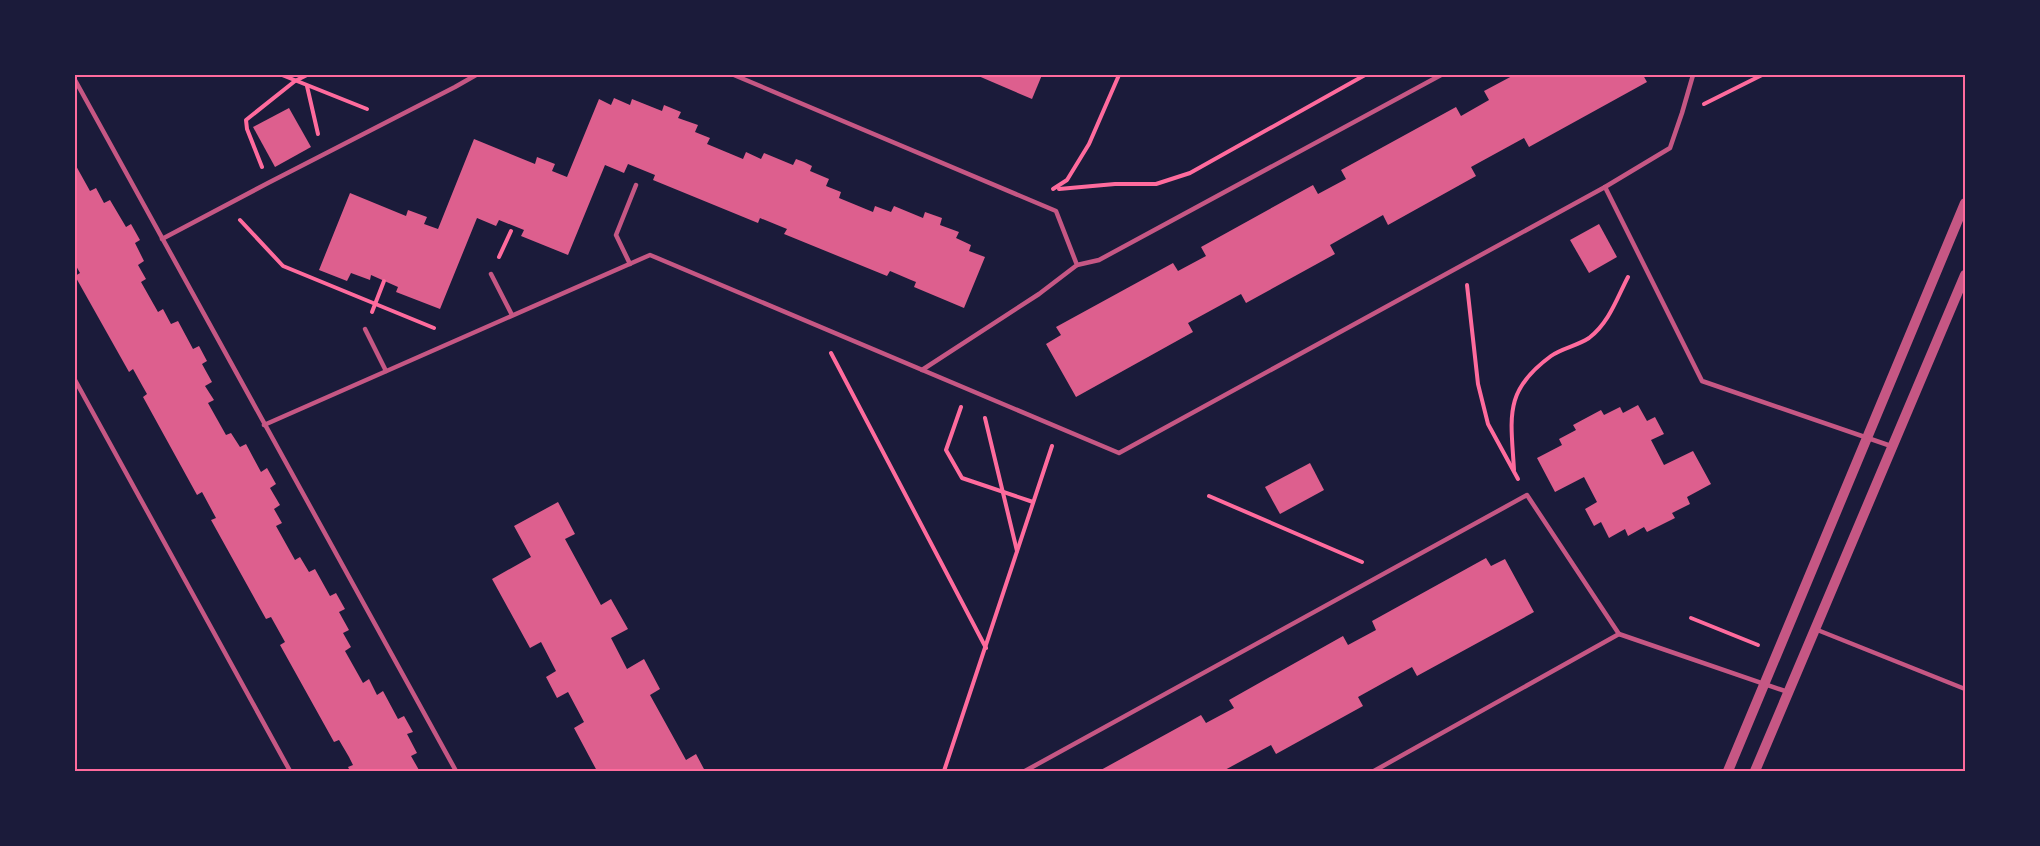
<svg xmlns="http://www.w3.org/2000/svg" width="2040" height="846" font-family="Arial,sans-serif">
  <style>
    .building { fill: #dd5f8e }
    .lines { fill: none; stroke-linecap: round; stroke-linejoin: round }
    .path { stroke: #ff6b9d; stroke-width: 4 }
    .service { stroke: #c65784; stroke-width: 4.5 }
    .tertiary { stroke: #c65784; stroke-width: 10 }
    .neatline { fill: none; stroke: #ff6b9d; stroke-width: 2 }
  </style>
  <rect width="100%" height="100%" fill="#1b1b3a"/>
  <g class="building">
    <polygon points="976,75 1042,75 1032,99"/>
    <polygon points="1514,75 1643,75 1647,82 1529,147 1524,138 1471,167 1476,176 1388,225 1383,215 1330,245 1335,254 1246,303 1241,294 1188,323 1193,332 1076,397 1046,344 1061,335 1056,327 1173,263 1178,271 1206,256 1201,247 1313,185 1318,194 1346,179 1341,170 1456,107 1461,116 1489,100 1484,91"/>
    <polygon points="614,98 630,105 632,99 662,111 664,105 681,112 678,118 698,125 695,132 710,138 707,144 743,159 746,152 761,159 764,153 793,165 796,159 804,162 812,166 810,171 829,179 826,186 841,192 839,198 873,212 875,206 891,212 894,206 923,218 925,212 942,218 940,225 959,232 956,238 971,245 969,251 985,257 964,308 914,287 916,282 911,280 890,271 887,276 784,234 787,229 760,218 758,223 653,180 655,175 628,164 624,173 605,165 568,255 521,236 524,230 499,220 496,226 477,218 440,309 396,292 398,287 371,275 370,280 351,273 347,281 319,270 350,193 406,216 408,210 427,217 424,224 438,229 474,139 535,164 537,157 555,164 552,171 567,177 599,99 611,105"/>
    <polygon points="289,108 311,147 275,167 253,127"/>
    <polygon points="75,164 90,191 96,188 104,203 110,200 126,227 131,224 140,240 135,243 144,261 138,265 146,279 141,282 158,312 163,309 171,324 178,321 193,349 199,346 207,361 202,364 212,382 205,386 214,400 208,403 226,435 231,433 240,447 246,444 261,472 267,468 276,484 270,488 280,505 274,509 282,523 276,526 295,560 300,557 309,572 315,569 330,596 336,593 345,609 339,612 349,630 343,633 351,647 345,651 363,683 369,679 377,695 383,691 398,719 404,716 413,732 407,734 417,753 411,756 419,770 350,771 348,767 353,765 349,757 339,740 334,742 280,645 285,642 271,617 266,619 211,520 216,518 202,492 197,495 143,397 147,394 143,387 133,369 129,372 75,276 80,273 75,264"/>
    <polygon points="1599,224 1617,257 1589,273 1570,240"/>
    <polygon points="1638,405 1647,421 1655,417 1664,434 1651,440 1664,465 1693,451 1711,484 1687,497 1690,504 1672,513 1675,518 1647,532 1644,527 1628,536 1625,529 1609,538 1601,522 1594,526 1585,509 1597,502 1584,477 1555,492 1537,458 1562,445 1559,439 1576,430 1573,425 1601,410 1604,415 1620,407 1623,413"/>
    <polygon points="1310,463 1324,490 1280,514 1265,487"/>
    <polygon points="558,502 575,534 565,539 601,605 611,599 628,629 611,638 627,669 644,659 660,689 650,695 686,760 696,754 705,771 597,771 574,728 584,722 568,692 557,698 546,677 556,671 541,642 530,648 492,579 531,557 514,526"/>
    <polygon points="1486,558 1491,566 1505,559 1534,612 1417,676 1412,667 1358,697 1363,706 1276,754 1271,745 1223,771 1099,771 1201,715 1206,723 1234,708 1229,700 1343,636 1348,645 1376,630 1372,621"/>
  </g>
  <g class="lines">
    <g class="path">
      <polyline points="282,75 367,109"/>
      <polyline points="307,86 318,134"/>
      <polyline points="1704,104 1762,75"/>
      <polyline points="262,167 247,129 246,120 295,81 307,75"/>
      <polyline points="1053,189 1067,180 1089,144 1119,75"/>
      <polyline points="1059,189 1115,184 1156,184 1190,173 1365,75"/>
      <polyline points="240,220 283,266 434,328"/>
      <polyline points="499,257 511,231"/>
      <polyline points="1467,285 1478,384 1488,424 1518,479"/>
      <polyline points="372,312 384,281"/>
      <polyline points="831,353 986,648"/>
      <polyline points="961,407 946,450 962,478 1033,502"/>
      <polyline points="985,418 1017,551"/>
      <path d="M 1514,470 C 1511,417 1503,391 1551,356 C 1562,348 1577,346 1589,338 C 1609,323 1617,298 1628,277"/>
      <polyline points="1209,496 1362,562"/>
      <polyline points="1691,618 1758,645"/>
      <polyline points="944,771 1052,446"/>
    </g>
    <g class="service">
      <polyline points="734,75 1056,211 1077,265 1039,294 922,370"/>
      <polyline points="1693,75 1682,113 1670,148 1605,187 1702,381 1891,446"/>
      <polyline points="75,80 456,771"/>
      <polyline points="162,239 268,183 455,87 476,75"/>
      <polyline points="630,264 616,235 636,185"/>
      <polyline points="1077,265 1099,260 1441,75"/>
      <polyline points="491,274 512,315"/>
      <polyline points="365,329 386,371"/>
      <polyline points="75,380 290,771"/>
      <polyline points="264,425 650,255 1119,453 1605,187"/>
      <polyline points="1815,629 1965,689"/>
      <polyline points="1025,771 1527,495 1619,634"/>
      <polyline points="1374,771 1619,634 1788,692"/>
    </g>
    <g class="tertiary">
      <polyline points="1728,771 1965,203"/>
      <polyline points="1755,771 1965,275"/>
    </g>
  </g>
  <rect width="2040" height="846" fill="none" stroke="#1b1b3a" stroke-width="153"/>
  <rect x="76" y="76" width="1888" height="694" class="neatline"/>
</svg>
